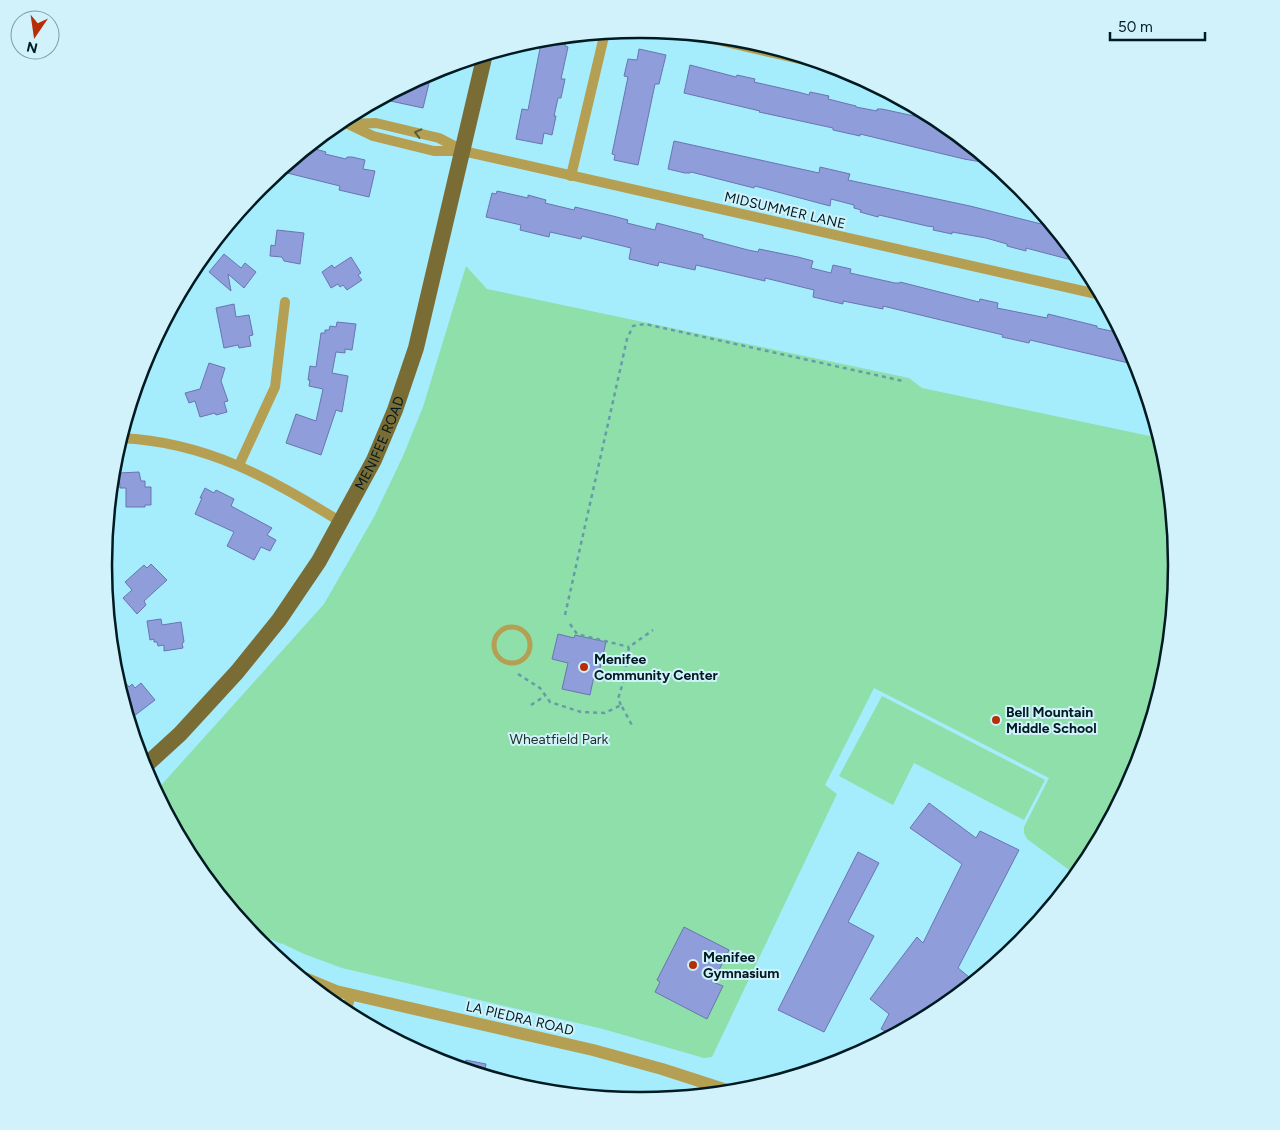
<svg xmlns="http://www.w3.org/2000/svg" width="1280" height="1130" font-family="Figtree,sans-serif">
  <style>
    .green { fill: #8fdfab }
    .building { fill: #909ddb; stroke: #6975b0 }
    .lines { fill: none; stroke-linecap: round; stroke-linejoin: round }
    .path { stroke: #669ca9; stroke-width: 2.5; stroke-dasharray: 4 4; stroke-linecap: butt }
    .service { stroke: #b49f52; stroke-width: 5 }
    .minor { stroke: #b49f52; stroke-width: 10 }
    .tertiary { stroke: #b49f52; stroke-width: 12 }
    .primary { stroke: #7a6c35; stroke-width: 16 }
    .oneway { stroke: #5a5c3a }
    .poi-dot { fill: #b82e04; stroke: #d1f2fb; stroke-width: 2 }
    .labels { text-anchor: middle; stroke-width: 4; stroke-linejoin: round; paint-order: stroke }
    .street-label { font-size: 14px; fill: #001a21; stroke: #d1f2fb }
    .poi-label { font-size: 14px; font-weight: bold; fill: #001a21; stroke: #d1f2fb; text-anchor: start }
    .park-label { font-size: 14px; fill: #1c3223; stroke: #d1f2fb }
    .rim { fill: none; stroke: #001a21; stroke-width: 2.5 }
  </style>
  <rect width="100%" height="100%" fill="#a5ecfd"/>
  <g class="green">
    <polygon points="466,266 487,289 909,378 922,388 1159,438 1166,461 1176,565 1166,670 1135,770 1086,863 1076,875 1027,839 1024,833 1024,827 1049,778 874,688 825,785 837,794 712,1057 704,1058 603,1029 342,968 304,954 281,943 281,944 260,934 243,923 194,863 156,791 324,604 374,517 403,456 423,407"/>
    <polygon points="882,696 1045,780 1024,820 914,763 893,805 839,776"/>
  </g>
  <g class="building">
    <polygon points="542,38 549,38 566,41 565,46 568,47 561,79 565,79 561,98 558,98 554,116 556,116 552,135 544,133 542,144 516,139 522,109 528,110"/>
    <polygon points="639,49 666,55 659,84 655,84 638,165 614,160 615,155 612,154 628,77 624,76 628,59 637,60"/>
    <polygon points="690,65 736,77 737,75 755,79 754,82 798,92 809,95 810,92 829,96 828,99 856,106 856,107 877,111 877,109 882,109 928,119 927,123 948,127 993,164 964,159 860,134 860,136 833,130 833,128 759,112 760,111 684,93"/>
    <polygon points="432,71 423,108 381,99"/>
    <polygon points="674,141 819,173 820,167 850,174 848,180 970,206 1053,227 1083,263 1026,248 1026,251 1007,246 1007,244 986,238 952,232 952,234 933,230 934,227 927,226 879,215 878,217 860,212 861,210 854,208 854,205 831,199 830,206 755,186 754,188 691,172 690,173 685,173 668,169"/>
    <polygon points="308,147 326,152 325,154 346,159 347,157 352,157 365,160 363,169 375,171 369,197 339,190 340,186 279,171"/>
    <polygon points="497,191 528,198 528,195 546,200 545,203 574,210 575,207 613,216 628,220 627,223 655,230 657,223 703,235 703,238 748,250 758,252 759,249 798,257 813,261 811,268 831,273 833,265 851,269 850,273 895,283 900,283 900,282 979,302 980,299 998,303 997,308 1047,318 1048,314 1097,326 1097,328 1121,333 1137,365 1030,340 1029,343 1002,337 1003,335 883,306 883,309 843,301 843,304 813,297 814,290 765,278 765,281 696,265 695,270 659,262 658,266 629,259 631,248 582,236 581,239 550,232 549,237 520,230 521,225 486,217 492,193 496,194"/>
    <polygon points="277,230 304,233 300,264 284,261 282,257 270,256 271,245 275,246"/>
    <polygon points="224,254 241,268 245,263 256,272 244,288 228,274 231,291 209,272"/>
    <polygon points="351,257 361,273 358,275 362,280 347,290 343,285 340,287 338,284 331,288 322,272 332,265 334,268"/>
    <polygon points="234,304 236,317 249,315 253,335 249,336 251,346 239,348 238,345 224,348 216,308"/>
    <polygon points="337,322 356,324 352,350 345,349 345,353 336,352 332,373 348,376 342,412 336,410 321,455 286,443 296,414 316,421 323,389 309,386 310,380 308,380 310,366 316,367 321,333 325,333 325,330 329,330 330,326 336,327"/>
    <polygon points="209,363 225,368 221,381 228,401 224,402 227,412 216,415 215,413 200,417 195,401 189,403 185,393 200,389"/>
    <polygon points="139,472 141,481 145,481 145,487 151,487 151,505 145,505 145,507 126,507 126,488 120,488 119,473"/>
    <polygon points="205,488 214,493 216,490 234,499 231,506 272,528 267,535 276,540 270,551 261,547 254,560 227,546 234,532 195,514 202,498 200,498"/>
    <polygon points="151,564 167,580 144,601 146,605 137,614 123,598 132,590 125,582 144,565 147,568"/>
    <polygon points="161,619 162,625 181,622 184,642 182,643 183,648 164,651 164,645 158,646 157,642 154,642 154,639 150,640 147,621"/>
    <polygon points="558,634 574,638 575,635 606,642 599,672 595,671 590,695 562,689 568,663 552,659"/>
    <polygon points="114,668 129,687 132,684 135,688 141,683 155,700 134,716 125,704"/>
    <polygon points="929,803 976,838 980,831 1019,850 958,968 974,981 938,1011 893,1035 881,1029 889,1014 870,999 917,937 923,943 962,864 910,828"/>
    <polygon points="858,852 879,863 848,922 874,936 824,1032 778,1010"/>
    <polygon points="684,927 729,950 713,982 723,986 707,1019 655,992 660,982 657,980"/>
    <polygon points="466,1060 486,1064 484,1075 464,1069"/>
  </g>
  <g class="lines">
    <g class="path">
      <polyline points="565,615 627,339 633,326 645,324 903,381"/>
      <polyline points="570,624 577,634 629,647"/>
      <polyline points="518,674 540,688 550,702 581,712 605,713 621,705 633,727"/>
      <polyline points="531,705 545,696"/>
      <polyline points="621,705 618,699 624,679 629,647 653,630"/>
    </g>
    <circle class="service" cx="512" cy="645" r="18"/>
    <g class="minor">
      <polyline points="691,34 843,69"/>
      <polyline points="339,122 348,124 373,136 434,151 463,151 1101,295"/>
      <polyline points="349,124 376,123 401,129 439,138 462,150"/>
      <polyline points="571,176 605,32"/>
      <path d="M 121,438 C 207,442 269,478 341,522"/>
      <polyline points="239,465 275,387 285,302"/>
      <polyline points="333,1003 336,991"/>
      <polyline points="346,1013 351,994"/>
    </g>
    <polyline class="tertiary" points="300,976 336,991 593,1050 662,1069 733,1092"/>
    <path class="primary" id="s1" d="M 144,767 L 180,734 L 237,672 L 279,620 L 319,561 L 374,460 L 395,410 L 416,348 L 485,54"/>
  </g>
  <defs><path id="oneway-chevron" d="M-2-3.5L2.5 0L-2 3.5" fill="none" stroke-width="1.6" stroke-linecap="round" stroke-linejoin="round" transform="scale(1.25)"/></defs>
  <use class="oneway" href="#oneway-chevron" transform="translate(418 133) rotate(-166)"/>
  <g class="poi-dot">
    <circle cx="584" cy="667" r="5"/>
    <circle cx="996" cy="720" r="5"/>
    <circle cx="693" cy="965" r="5"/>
  </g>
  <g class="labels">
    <g class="street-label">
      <text transform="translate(785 210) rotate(13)" y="5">MIDSUMMER LANE</text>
      <text dy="5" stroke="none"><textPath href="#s1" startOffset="404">MENIFEE ROAD</textPath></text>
      <text transform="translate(520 1018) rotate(13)" y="5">LA PIEDRA ROAD</text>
    </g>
    <g class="poi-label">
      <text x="594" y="664">Menifee<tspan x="594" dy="16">Community Center</tspan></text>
      <text x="1006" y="717">Bell Mountain<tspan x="1006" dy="16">Middle School</tspan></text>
      <text x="703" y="962">Menifee<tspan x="703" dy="16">Gymnasium</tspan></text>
    </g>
    <g class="park-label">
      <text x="559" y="744">Wheatfield Park</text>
    </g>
  </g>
  <path d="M0 0H1280V1130H0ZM639 38H641A527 527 0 0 1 1168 565V565A527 527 0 0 1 641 1092H639A527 527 0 0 1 112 565V565A527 527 0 0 1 639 38Z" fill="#d1f2fb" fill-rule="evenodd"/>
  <path class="rim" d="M639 38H641A527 527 0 0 1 1168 565V565A527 527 0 0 1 641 1092H639A527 527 0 0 1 112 565V565A527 527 0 0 1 639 38Z"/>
  <g transform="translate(35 35) rotate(193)"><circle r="24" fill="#d1f2fb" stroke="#7d9ca4"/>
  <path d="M0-4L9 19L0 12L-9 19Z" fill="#b82e04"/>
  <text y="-8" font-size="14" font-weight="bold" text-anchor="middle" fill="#001a21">N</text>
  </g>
  <path d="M1110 32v8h95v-8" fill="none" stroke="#001a21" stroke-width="2.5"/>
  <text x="1118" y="32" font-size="15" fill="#001a21" stroke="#d1f2fb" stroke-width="4" paint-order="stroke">50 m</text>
</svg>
